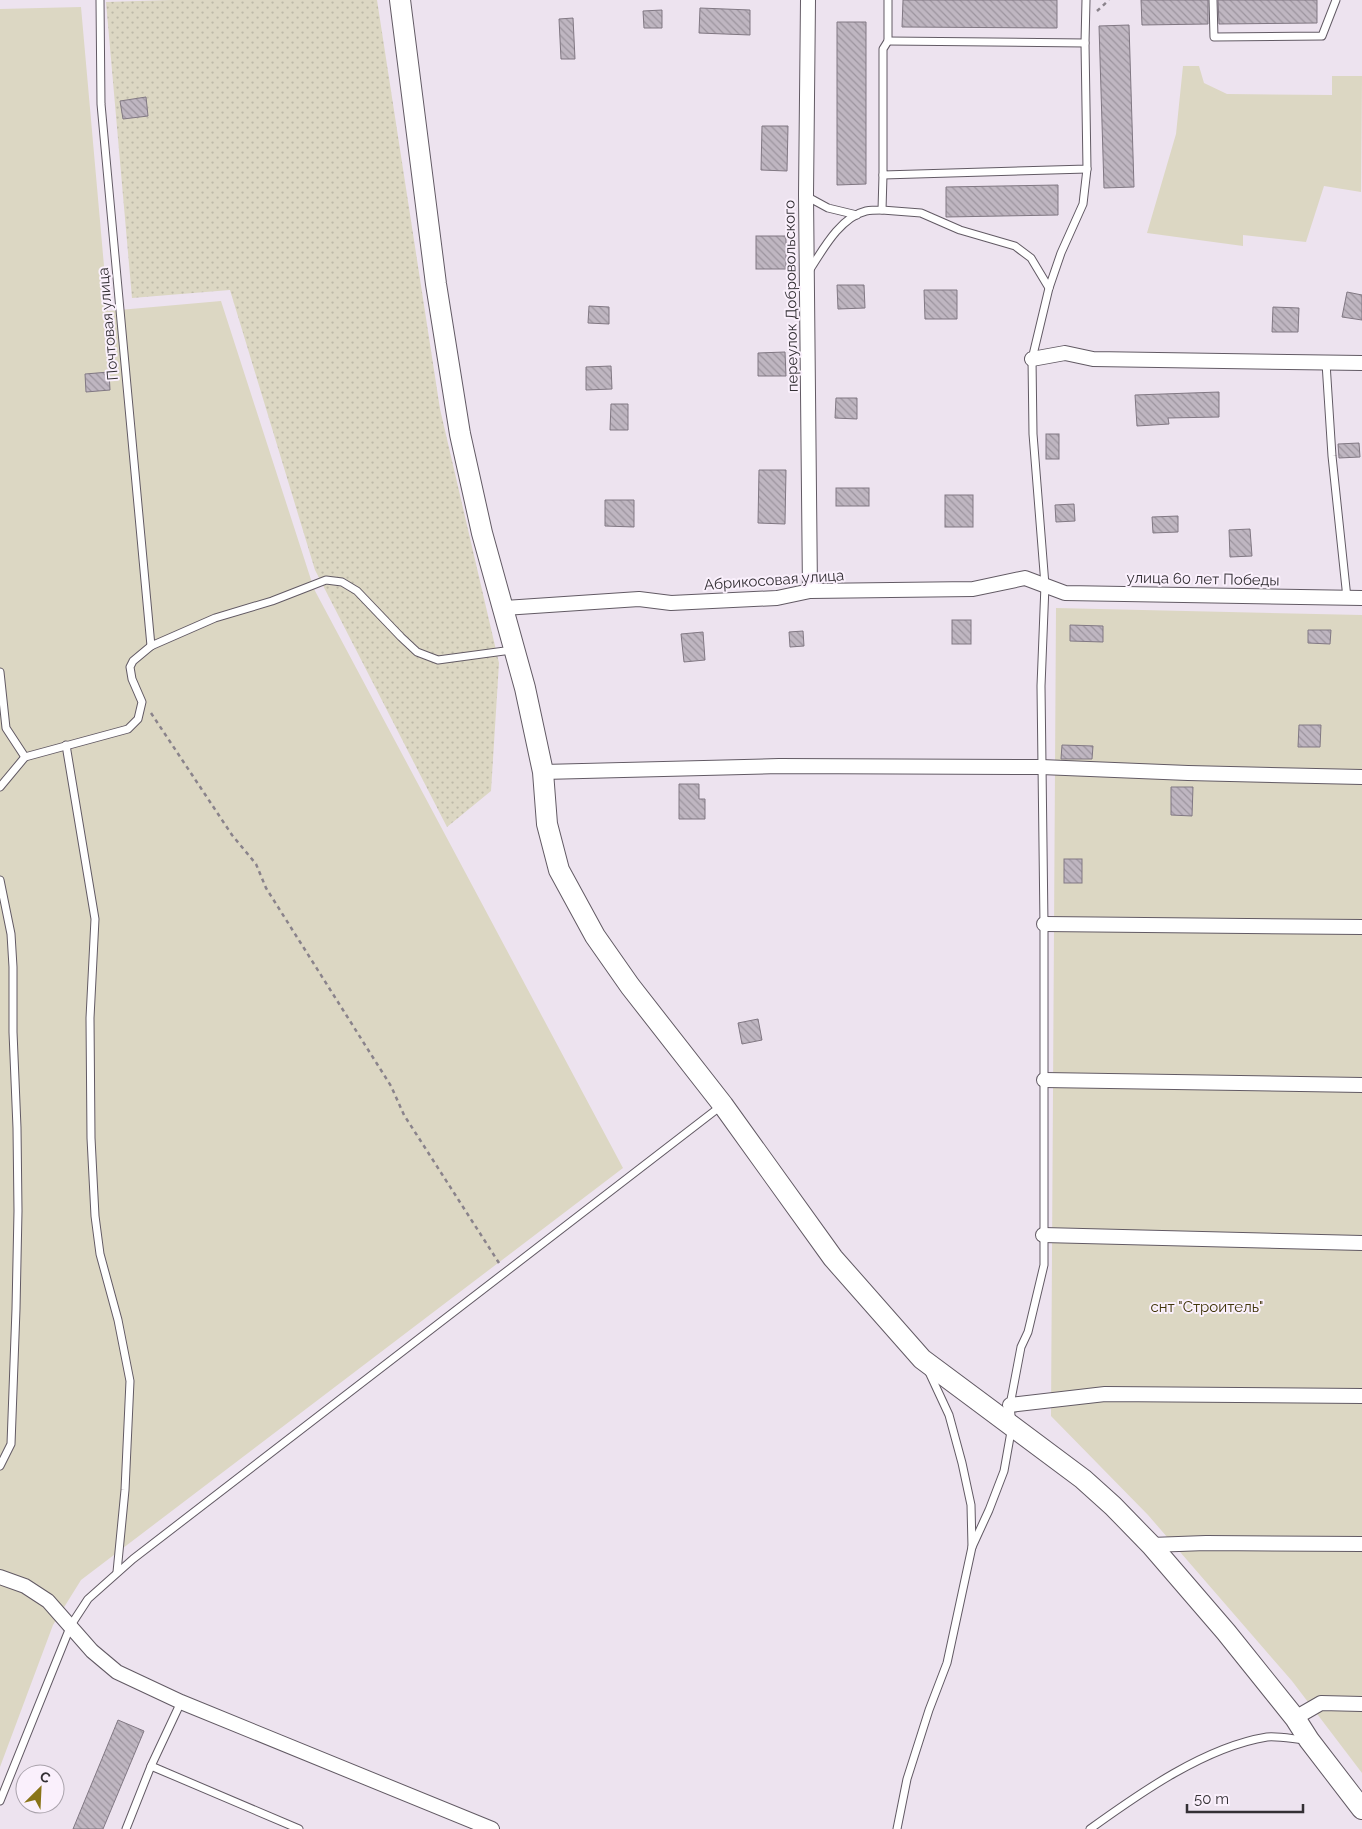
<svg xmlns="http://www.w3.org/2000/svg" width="1362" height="1829" font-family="Raleway,sans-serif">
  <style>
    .grass { fill: url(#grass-dots) }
    .garden { fill: #dcd7c3 }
    .building { fill: url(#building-back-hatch); stroke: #817883 }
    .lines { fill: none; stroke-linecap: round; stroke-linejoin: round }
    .lane-casing { stroke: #625a64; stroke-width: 9 }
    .street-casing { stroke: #625a64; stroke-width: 16 }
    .secondary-casing { stroke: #625a64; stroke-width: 22 }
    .path { stroke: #8a838b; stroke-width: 2.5; stroke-dasharray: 4 4; stroke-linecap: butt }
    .lane { stroke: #fff; stroke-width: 7 }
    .street { stroke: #fff; stroke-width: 14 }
    .secondary { stroke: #fff; stroke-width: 20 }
    .labels { text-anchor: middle; stroke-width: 4; stroke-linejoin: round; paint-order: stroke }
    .street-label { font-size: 15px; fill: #332f34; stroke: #faf0fc }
    .park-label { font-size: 15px; fill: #3f3408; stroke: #faf0fc }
  </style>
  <defs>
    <pattern id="grass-dots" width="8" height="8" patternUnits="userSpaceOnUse" patternTransform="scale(1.25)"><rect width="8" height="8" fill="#dcd7c3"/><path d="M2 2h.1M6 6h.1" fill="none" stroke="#bdb9a8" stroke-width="1.8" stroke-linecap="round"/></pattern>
    <pattern id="building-back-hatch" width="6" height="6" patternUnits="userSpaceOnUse" patternTransform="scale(1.25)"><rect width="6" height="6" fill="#bfb6c1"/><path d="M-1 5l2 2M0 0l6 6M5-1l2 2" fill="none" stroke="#9c949e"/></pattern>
  </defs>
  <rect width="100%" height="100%" fill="#ede3ef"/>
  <polygon class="grass" points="170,0 377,0 440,409 499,663 491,791 447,827 315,570 230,290 132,298 106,2"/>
  <g class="garden">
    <polygon points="81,7 108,311 221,301 314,589 623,1168 81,1580 53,1625 0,1767 0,9"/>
    <polygon points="1183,66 1199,66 1204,83 1227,94 1332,95 1332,76 1362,76 1361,192 1324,186 1306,242 1243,235 1243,246 1147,233 1176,134"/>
    <polygon points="1056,608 1362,615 1362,1773 1292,1681 1148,1515 1051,1416"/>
  </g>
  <g class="building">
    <polygon points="903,0 1057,0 1057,28 902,27"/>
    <polygon points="1141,0 1208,0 1208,24 1142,25"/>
    <polygon points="1218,0 1317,0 1317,23 1219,24"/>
    <polygon points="700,8 750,10 750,35 699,33"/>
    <polygon points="662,10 662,28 644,28 643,11"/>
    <polygon points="573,18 575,59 561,59 559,19"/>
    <polygon points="837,22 866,22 866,184 837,185"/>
    <polygon points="1129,25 1134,187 1104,188 1099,26"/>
    <polygon points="146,97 148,116 123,119 120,101"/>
    <polygon points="762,126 788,126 787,171 761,170"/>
    <polygon points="1058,185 1058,215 946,217 946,187"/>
    <rect x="756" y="236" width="30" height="33"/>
    <polygon points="837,285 864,285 865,308 838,309"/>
    <polygon points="924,290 957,290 957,319 925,319"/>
    <polygon points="1347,292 1362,295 1362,320 1342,317"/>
    <polygon points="589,306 609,307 609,324 588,323"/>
    <polygon points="1273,307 1299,308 1298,332 1272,332"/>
    <polygon points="785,352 786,376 758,376 758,353"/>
    <polygon points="611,366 612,389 586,390 586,367"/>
    <polygon points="109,372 110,390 86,392 85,374"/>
    <polygon points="1219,392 1219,417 1168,418 1169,424 1137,426 1135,395"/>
    <polygon points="836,398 857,398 857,419 835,418"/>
    <polygon points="611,404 628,404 628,430 610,430"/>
    <rect x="1046" y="434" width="13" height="25"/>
    <polygon points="1359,443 1360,457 1339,458 1338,444"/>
    <polygon points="759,470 786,470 785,524 758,523"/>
    <rect x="836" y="488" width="33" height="18"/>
    <rect x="945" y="495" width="28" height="32"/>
    <polygon points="605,500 634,500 634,527 605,526"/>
    <polygon points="1074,504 1075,521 1056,522 1055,505"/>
    <polygon points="1178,516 1178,532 1153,533 1152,517"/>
    <polygon points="1250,529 1252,556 1230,557 1229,530"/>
    <rect x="952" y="620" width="19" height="24"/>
    <polygon points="1070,625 1103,626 1103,642 1070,641"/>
    <polygon points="1308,630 1331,630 1330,644 1308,643"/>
    <polygon points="803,631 804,646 790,647 789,632"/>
    <polygon points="703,632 705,660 684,662 681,634"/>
    <polygon points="1299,725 1321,725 1320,747 1298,747"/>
    <polygon points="1062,745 1093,746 1092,759 1061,759"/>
    <polygon points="679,784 699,784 699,799 705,799 705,819 679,819"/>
    <polygon points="1171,787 1193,787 1192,816 1171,815"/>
    <rect x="1064" y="859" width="18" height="24"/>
    <polygon points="758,1019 762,1040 742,1044 738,1023"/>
    <polygon points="118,1720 144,1731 103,1829 73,1829"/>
  </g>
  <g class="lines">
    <defs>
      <g id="lane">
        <polyline points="100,0 101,104 151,646"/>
        <polyline points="888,0 888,41 883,49 883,175 1087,169 1085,43 1086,0"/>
        <polyline points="1213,0 1214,37 1322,36 1336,0"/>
        <polyline points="888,41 1085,43"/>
        <polyline points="806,196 828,208 857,215"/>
        <polyline points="882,210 921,213 960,230 1015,246 1031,258 1049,288"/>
        <path d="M 809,271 C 822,251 840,217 866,211 C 871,210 876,210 882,210 L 883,175"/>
        <polyline points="1326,363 1332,456 1347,598"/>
        <polyline points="0,672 6,728 25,757"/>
        <polyline points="66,745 95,919 90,1018 91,1138 95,1216 100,1254 118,1320 130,1381 125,1490 117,1572"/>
        <polyline points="0,787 25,757 128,729 138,719 142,702 132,679 130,667 133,661 151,646 215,618 272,601 326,580 342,582 357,591 401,637 417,652 438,660 512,650"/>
        <polyline points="0,880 11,934 13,967 13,1032 17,1128 18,1211 16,1309 11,1444 0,1466"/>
        <polyline points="972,1547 989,1510 1004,1471 1012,1426 1010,1405 1021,1347 1028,1332 1044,1265 1044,924 1041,686 1045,585 1033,434 1032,359 1049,288 1061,253 1083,204 1087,169"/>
        <polyline points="151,1766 299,1829"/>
        <polyline points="0,1801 71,1625 88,1599 133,1559 721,1106"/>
        <polyline points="126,1829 151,1766 181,1702"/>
        <polyline points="897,1829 907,1779 929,1710 947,1663 972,1547 971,1505 962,1463 949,1415 929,1372"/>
        <path d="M 1090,1829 C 1140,1793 1205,1747 1267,1737 C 1279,1736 1293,1739 1305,1740"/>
      </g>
      <g id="street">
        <polyline points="808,0 806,195 810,591"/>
        <polyline points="1032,359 1065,353 1093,359 1362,363"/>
        <polyline points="504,608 639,599 671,603 777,598 810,591 973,589 1025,578 1065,593 1362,598"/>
        <polyline points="543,772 779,766 1041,767 1188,773 1362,777"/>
        <polyline points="1044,924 1362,927"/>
        <polyline points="1044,1080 1362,1085"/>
        <polyline points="1043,1235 1362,1243"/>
        <polyline points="1010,1405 1105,1394 1362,1396"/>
        <polyline points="1151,1545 1206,1543 1362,1544"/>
        <polyline points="0,1577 25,1586 48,1601 92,1651 117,1672 181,1702 492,1829"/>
        <polyline points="1295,1718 1321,1703 1362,1704"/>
      </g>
      <polyline id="secondary" points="400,0 436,284 460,434 482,533 525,688 543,772 547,824 559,870 595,936 630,986 723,1105 833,1258 922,1359 1083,1479 1113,1506 1151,1545 1226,1632 1295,1718 1309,1740 1362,1809"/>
    </defs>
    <use href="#lane" class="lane-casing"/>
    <use href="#street" class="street-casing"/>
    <use href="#secondary" class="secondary-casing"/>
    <g class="path">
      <polyline points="1097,11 1109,0"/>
      <polyline points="151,713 232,835 256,864 266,888 391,1086 404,1115 499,1263"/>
    </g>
    <use href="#lane" class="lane"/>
    <use href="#street" class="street"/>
    <use href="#secondary" class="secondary"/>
  </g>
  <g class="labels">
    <g class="street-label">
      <text transform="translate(791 296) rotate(-91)" y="5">переулок Добровольского</text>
      <text transform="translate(108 324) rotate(-95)" y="5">Почтовая улица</text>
      <text transform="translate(1203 579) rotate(1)" y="5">улица 60 лет Победы</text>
      <text transform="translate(774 580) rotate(-4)" y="5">Абрикосовая улица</text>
    </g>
    <g class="park-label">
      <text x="1207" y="1312">снт "Строитель"</text>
    </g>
  </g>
  <g transform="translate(40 1789) rotate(24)"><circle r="24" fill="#faf0fc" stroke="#aaa3ac"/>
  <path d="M0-4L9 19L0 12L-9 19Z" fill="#897417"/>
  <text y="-8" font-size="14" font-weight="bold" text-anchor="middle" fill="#332f34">С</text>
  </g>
  <path d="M1187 1804v8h116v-8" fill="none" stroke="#332f34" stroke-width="2.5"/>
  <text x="1194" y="1804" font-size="15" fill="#332f34" stroke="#faf0fc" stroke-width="4" paint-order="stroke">50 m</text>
</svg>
